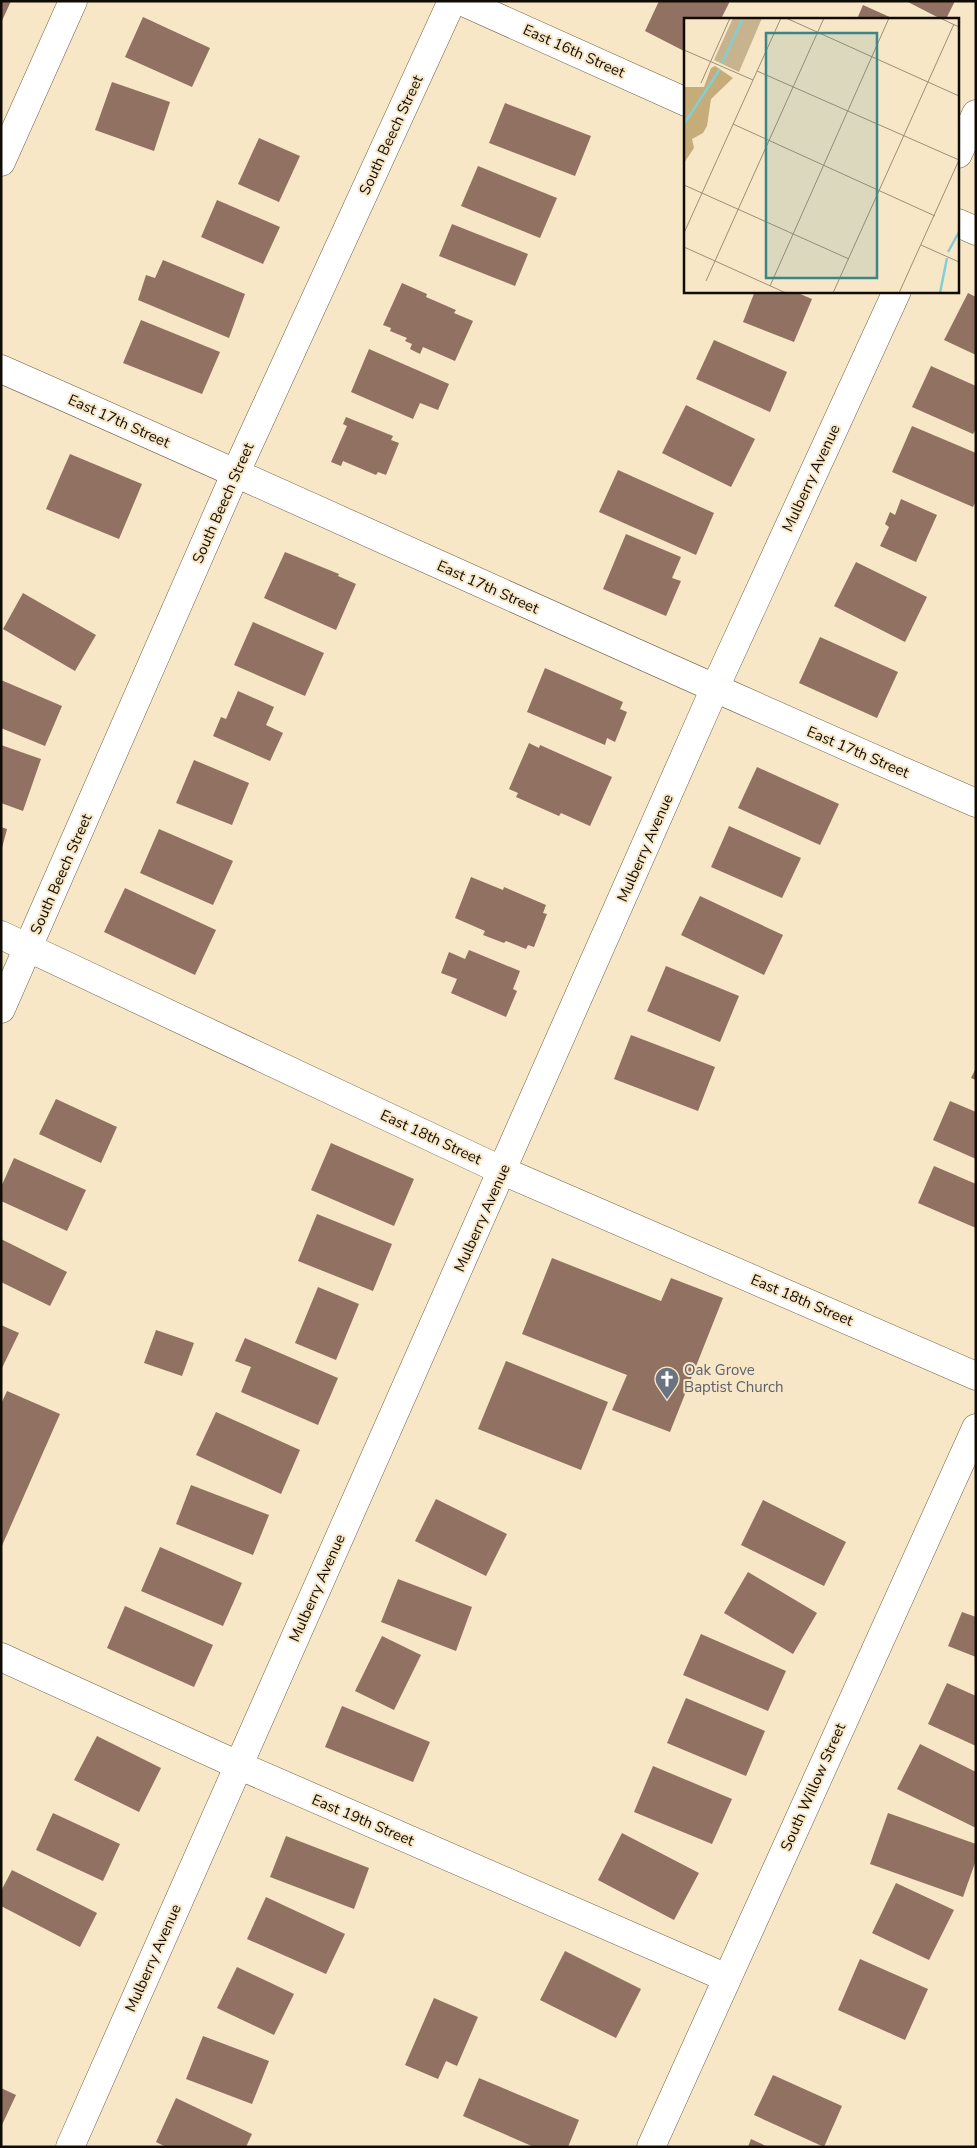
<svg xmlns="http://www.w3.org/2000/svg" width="977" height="2148" font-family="'Nunito Sans',sans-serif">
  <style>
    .building { fill: #907162 }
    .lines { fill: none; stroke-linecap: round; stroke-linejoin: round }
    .street-casing { stroke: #6f6245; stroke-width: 29 }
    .street { stroke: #fff; stroke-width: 28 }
    .labels { text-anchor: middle; stroke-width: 4; stroke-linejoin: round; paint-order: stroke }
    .street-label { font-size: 15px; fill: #110c03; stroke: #f7e7c7 }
    .worship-label { font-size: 15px; fill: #5b616d; stroke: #f7e7c7; text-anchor: start }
    .inset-river { fill: none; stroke: #83ced4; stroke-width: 2.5 }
    .inset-road { fill: none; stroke: #9b8f79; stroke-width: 1 }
    .view { fill: #3b8488; fill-opacity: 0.15; stroke: #3b8488; stroke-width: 2.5 }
    .inset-edge { fill: none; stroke: #110c03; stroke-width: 2.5 }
  </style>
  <rect width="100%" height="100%" fill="#f7e7c7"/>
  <g class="building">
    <polygon points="1,1 11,1 1,23"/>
    <polygon points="659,1 730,1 721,19 686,19 686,52 645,31"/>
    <polygon points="906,1 955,1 946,19 941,19"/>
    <polygon points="863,5 894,19 857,19"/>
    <polygon points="143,17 210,48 192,87 125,57"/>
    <polygon points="112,82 170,102 154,151 95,130"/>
    <polygon points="505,103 591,136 575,176 489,143"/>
    <polygon points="259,138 300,156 279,202 238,184"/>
    <polygon points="478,166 557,198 540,238 461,206"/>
    <polygon points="217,200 280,227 263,264 201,237"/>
    <polygon points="452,224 528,254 515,286 439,256"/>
    <polygon points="163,260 245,294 229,338 138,300 146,275 155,278"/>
    <polygon points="402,283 427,294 426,297 456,310 454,313 473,321 455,361 423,347 420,354 410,349 412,344 405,341 407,338 390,331 391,328 383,325"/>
    <polygon points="755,291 793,291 812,299 794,342 743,322"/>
    <polygon points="968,293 976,297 976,355 944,340"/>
    <polygon points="141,320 220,352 202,394 123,363"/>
    <polygon points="714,340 787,372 770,412 696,379"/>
    <polygon points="369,349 449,384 438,410 420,403 413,419 351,392"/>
    <polygon points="931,366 976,386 976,429 973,434 912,407"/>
    <polygon points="686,405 755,439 731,487 662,453"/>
    <polygon points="346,417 393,436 391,440 399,443 386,475 378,472 376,475 343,461 341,466 331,462 347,426 343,424"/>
    <polygon points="912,426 976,453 976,501 973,507 892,472"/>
    <polygon points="70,454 142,484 119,539 46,509"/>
    <polygon points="618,470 714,513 696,555 599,512"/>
    <polygon points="901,499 937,515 916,562 880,546 889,527 885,524 890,512 895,515"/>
    <polygon points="626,534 681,557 672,578 681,581 666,616 603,589"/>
    <polygon points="285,552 339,574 338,576 356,584 336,630 264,598"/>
    <polygon points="856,562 927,597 905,642 834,606"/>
    <polygon points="23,593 96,635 75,671 3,629"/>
    <polygon points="253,622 324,653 305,696 234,665"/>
    <polygon points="820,637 898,672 877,718 799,683"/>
    <polygon points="545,668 623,702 620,709 627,712 615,742 607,738 605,745 527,712"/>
    <polygon points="1,680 62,706 45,746 1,728"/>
    <polygon points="238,691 274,707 266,725 283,733 270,761 213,736 221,717 226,719"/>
    <polygon points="529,743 539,748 540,745 612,777 590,826 561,813 559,816 516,797 518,793 509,789"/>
    <polygon points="1,745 41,759 23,811 1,803"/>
    <polygon points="194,760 249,783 232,825 176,803"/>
    <polygon points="757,767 839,804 820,845 738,808"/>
    <polygon points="729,826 801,858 782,898 711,867"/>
    <polygon points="1,827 7,829 2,848 1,847"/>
    <polygon points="159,829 233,861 213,905 140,873"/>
    <polygon points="471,877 503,890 504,887 546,905 543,913 547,914 534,947 528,945 526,949 506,941 504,943 483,935 485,931 455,918"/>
    <polygon points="125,888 216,930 195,975 104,932"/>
    <polygon points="700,896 783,935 764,975 681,935"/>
    <polygon points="469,950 520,971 513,989 517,991 506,1017 451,993 457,979 441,973 449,952 465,959"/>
    <polygon points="666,966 739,996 720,1042 647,1011"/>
    <polygon points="631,1035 715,1067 698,1111 614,1079"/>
    <polygon points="976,1068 976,1080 971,1078"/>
    <polygon points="56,1099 117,1127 101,1163 39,1134"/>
    <polygon points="950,1101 976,1112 976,1159 933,1140"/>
    <polygon points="331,1143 414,1179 394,1226 311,1190"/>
    <polygon points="14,1158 86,1190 67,1231 1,1201 1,1187"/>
    <polygon points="934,1166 976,1184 976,1228 918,1203"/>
    <polygon points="317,1214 392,1244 373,1291 298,1261"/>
    <polygon points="1,1239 67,1272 50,1306 1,1282"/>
    <polygon points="552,1258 661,1301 671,1278 723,1298 670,1432 612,1410 627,1375 522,1334"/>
    <polygon points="318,1287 359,1304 336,1360 295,1343"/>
    <polygon points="1,1325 19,1333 1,1370"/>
    <polygon points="156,1330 194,1343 182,1376 144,1363"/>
    <polygon points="245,1338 338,1378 318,1425 241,1392 251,1367 235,1361"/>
    <polygon points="506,1361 608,1402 581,1470 478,1429"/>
    <polygon points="7,1391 60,1414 1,1548 1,1404"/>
    <polygon points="216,1412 300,1450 281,1494 196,1455"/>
    <polygon points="191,1485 269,1515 253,1555 176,1524"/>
    <polygon points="436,1499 507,1534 486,1576 415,1541"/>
    <polygon points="763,1500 846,1542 824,1586 741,1545"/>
    <polygon points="160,1547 242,1583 223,1626 141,1591"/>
    <polygon points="748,1572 817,1613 793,1654 724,1613"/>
    <polygon points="398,1579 472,1607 456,1651 381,1622"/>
    <polygon points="125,1606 213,1645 194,1687 107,1648"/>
    <polygon points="962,1612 976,1617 976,1657 948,1646"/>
    <polygon points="701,1634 786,1671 768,1711 683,1675"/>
    <polygon points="382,1636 421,1655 394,1710 355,1691"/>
    <polygon points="947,1683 976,1696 976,1746 928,1724"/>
    <polygon points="686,1698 765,1731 746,1776 667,1743"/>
    <polygon points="342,1706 430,1742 413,1782 325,1747"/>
    <polygon points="97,1736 161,1768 139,1812 74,1780"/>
    <polygon points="920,1744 976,1772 976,1828 897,1789"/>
    <polygon points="653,1766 732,1799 712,1844 634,1812"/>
    <polygon points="53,1813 120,1844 103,1881 36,1850"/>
    <polygon points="888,1813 976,1844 976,1860 963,1897 870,1864"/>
    <polygon points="622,1833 699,1873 674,1920 598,1880"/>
    <polygon points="286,1836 369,1868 354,1909 270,1877"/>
    <polygon points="12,1870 97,1913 80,1947 1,1906 1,1891"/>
    <polygon points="896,1883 954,1910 929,1960 872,1933"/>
    <polygon points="266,1897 345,1934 326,1974 247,1939"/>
    <polygon points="565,1951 641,1989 616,2038 540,2000"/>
    <polygon points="860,1959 928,1989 905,2040 838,2010"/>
    <polygon points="237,1967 294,1994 274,2035 217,2008"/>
    <polygon points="434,1998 478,2017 457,2066 446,2061 438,2079 405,2065"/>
    <polygon points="203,2036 269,2061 252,2104 186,2079"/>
    <polygon points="773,2075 842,2106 824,2147 754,2115"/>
    <polygon points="479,2078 579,2120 568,2147 534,2147 463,2116"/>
    <polygon points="1,2088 16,2095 1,2127"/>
    <polygon points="176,2098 252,2134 246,2147 166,2147 156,2142"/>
    <polygon points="751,2139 768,2147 748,2147"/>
  </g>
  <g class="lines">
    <defs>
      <g id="street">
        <polyline points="461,1 686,102"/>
        <polyline points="958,154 976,114"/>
        <polyline points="1,162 73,1"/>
        <polyline points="958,223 976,231"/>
        <path d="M 1,369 C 327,512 650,662 976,803"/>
        <polyline points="1,935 503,1171 976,1376"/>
        <polyline points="1,1009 236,472 452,1"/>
        <polyline points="1,1657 238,1765 727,1978"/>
        <polyline points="70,2147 714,690 897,291"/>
        <polyline points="651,2147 976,1428"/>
      </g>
    </defs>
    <use href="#street" class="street-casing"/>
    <use href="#street" class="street"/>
  </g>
  <defs>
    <symbol id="church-pin" viewBox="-11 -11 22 30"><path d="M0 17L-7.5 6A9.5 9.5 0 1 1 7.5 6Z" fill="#6b7280" stroke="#f7e7c7"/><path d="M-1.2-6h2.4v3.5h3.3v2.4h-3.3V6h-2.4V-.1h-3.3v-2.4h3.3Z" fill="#fff"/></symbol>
  </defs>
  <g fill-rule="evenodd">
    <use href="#church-pin" x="653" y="1365" width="28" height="38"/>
  </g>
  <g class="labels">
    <g class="street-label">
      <text transform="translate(574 51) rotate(24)" y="5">East 16th Street</text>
      <text transform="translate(391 135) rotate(-65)" y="5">South Beech Street</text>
      <text transform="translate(119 421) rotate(24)" y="5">East 17th Street</text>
      <text transform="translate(811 478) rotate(-65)" y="5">Mulberry Avenue</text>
      <text transform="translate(223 503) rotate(-66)" y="5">South Beech Street</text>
      <text transform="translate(488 587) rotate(24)" y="5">East 17th Street</text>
      <text transform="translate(858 752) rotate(23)" y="5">East 17th Street</text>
      <text transform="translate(645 848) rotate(-66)" y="5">Mulberry Avenue</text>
      <text transform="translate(61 874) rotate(-66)" y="5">South Beech Street</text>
      <text transform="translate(431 1137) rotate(25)" y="5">East 18th Street</text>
      <text transform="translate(482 1218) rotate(-66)" y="5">Mulberry Avenue</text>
      <text transform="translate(802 1300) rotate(23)" y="5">East 18th Street</text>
      <text transform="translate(317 1588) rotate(-66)" y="5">Mulberry Avenue</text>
      <text transform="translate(813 1787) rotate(-66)" y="5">South Willow Street</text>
      <text transform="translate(363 1820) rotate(23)" y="5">East 19th Street</text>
      <text transform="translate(153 1958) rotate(-66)" y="5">Mulberry Avenue</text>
    </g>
    <g class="worship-label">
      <text x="684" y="1375">Oak Grove<tspan x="684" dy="17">Baptist Church</tspan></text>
    </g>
  </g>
  <g transform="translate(684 18)">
    <rect width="275" height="275" fill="#f7e7c7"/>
    <path d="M 49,0 L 78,0 L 55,54 L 30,42 Z" fill="#c7b48e"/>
    <path d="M 31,48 L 49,60 L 27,81 L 23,108 L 19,115 L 8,121 L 10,130 L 0,145 L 0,69 L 20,69 L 27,50 Z" fill="#c5ac78"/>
    <path class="inset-river" d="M 38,45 L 59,0M 0,106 L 36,51M 264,234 L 275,214M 256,275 L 263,240"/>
    <path class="inset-road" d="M 102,0 L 275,78M 256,0 L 275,9M 0,32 L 69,62M 73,53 L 275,142M 17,65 L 46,0M 49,106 L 251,198M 0,167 L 165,241M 0,215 L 97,0M 237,227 L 275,244M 0,229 L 102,275M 22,263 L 140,0M 86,268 L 205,0M 149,275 L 270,6M 215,275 L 275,142"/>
    <path class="view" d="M 82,15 L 193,15 L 193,260 L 82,260 Z"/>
    <rect width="275" height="275" class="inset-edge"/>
  </g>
  <rect width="977" height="2148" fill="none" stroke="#110c03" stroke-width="5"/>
</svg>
